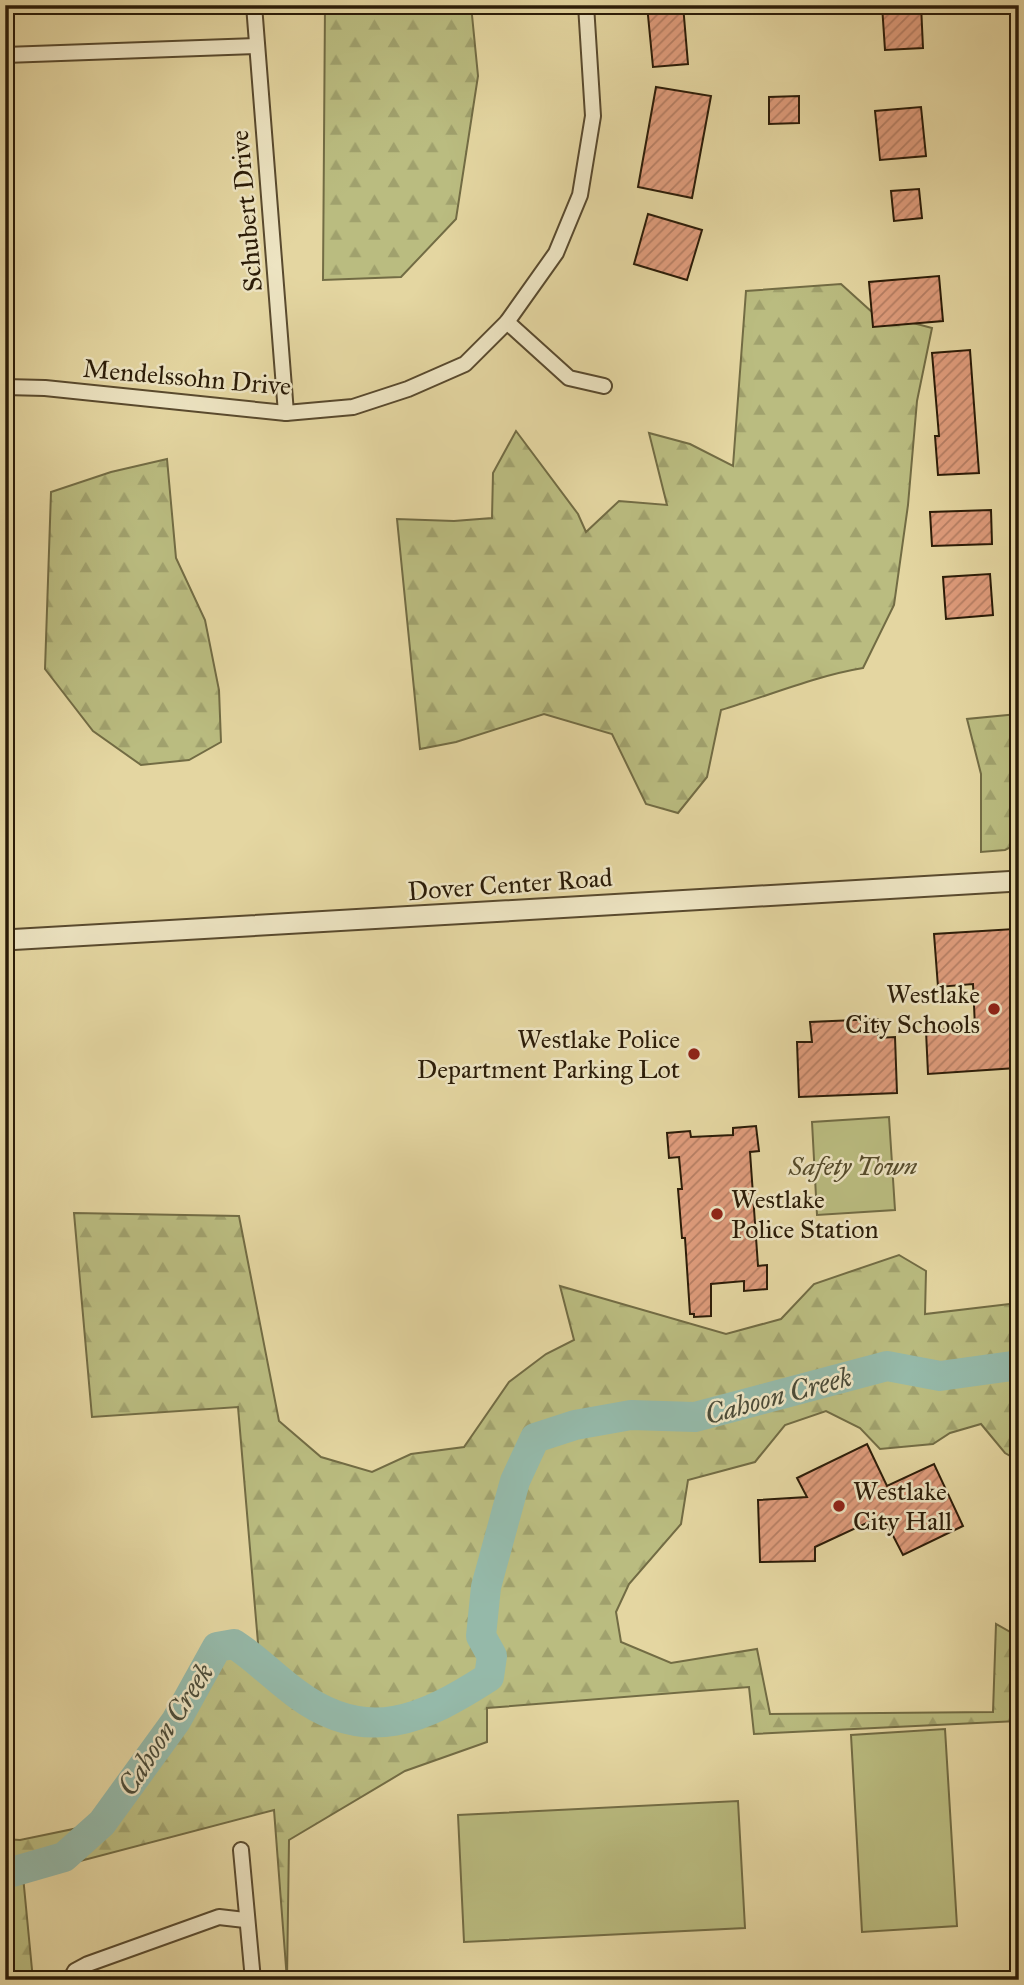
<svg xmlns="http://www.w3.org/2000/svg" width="1024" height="1985" font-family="'IM FELL Great Primer',serif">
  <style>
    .forest { fill: url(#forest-firs); stroke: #726c44; stroke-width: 2 }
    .park { fill: #babc80; stroke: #726c44; stroke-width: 2 }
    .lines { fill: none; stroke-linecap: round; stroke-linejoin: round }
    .river { stroke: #95b9a9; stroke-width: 30 }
    .building { fill: url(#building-hatch); stroke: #2b1c08; stroke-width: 2 }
    .minor-casing { stroke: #594a2e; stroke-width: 18 }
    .tertiary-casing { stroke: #594a2e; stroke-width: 23 }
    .minor { stroke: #ede4c2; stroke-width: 14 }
    .tertiary { stroke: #ede4c2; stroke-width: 19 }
    .poi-dot { fill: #8f2418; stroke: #ede4c2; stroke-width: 2.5 }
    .labels { text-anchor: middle; stroke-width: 5; stroke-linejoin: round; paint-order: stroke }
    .street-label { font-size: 26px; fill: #2b1c08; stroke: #ede4c2 }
    .poi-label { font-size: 26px; fill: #2b1c08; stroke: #ede4c2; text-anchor: end }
    .park-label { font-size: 26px; font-style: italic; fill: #564c2c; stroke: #ede4c2 }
    .water-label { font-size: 28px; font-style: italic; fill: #4b4b38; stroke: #ede4c2 }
  </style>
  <defs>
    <pattern id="forest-firs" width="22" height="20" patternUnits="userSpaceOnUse" patternTransform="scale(1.75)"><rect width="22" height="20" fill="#babc80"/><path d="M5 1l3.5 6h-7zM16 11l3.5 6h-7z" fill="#a0a16d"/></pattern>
    <pattern id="building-hatch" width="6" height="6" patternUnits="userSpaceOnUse" patternTransform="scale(1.75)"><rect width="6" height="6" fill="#df9c7c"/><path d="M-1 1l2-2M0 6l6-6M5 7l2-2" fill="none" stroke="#b57e64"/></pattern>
  </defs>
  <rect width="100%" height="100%" fill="#e4d6a1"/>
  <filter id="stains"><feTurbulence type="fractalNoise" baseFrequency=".00286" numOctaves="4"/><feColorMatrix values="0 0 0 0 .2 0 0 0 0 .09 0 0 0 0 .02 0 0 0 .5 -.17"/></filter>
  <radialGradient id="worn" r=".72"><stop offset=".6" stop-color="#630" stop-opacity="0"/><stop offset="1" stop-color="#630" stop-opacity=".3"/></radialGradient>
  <g class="forest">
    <polygon points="325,5 471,5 478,76 456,219 401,277 323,280"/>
    <path d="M 841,284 L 872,312 L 932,328 L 917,401 L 908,505 L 894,605 L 863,668 C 815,676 768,696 721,710 L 707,777 L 678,813 L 646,804 L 612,734 L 544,714 L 456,742 L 420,749 L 397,519 L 454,521 L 492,518 L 493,473 L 516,431 L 578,514 L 586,532 L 619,501 L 667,505 L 649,433 L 690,444 L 733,466 L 746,291 Z"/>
    <polygon points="167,459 176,558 205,620 219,690 221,742 189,760 141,765 93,731 45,669 51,492 111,472"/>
    <polygon points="1019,714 1019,843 1005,850 981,852 981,774 967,719"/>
    <polygon points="74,1213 239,1216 279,1421 321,1457 372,1472 411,1454 464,1447 509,1382 546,1354 574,1340 560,1286 726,1334 781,1319 814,1284 899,1255 926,1271 925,1314 1019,1303 1019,1461 1005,1453 981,1424 950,1433 933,1444 880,1449 860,1428 826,1411 785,1425 755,1462 688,1480 681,1524 629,1584 616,1612 621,1642 671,1663 757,1649 770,1714 993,1712 996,1624 1019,1637 1019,1721 754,1734 749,1687 487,1708 487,1742 405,1771 289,1840 287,1980 274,1810 23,1876 33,1980 5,1980 5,1839 20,1840 102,1823 176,1721 217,1647 258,1643 238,1407 92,1417"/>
  </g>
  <g class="park">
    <polygon points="889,1117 895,1210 817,1215 812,1122"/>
    <polygon points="945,1729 957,1926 862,1932 851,1735"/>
    <polygon points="738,1801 745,1928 464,1942 458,1815"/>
  </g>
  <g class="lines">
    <path class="river" d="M 5,1874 L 64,1857 L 102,1823 L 176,1721 L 217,1647 L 234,1644 C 257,1659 275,1678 297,1694 C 367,1746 424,1719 489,1677 L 492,1656 L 481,1636 L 486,1587 L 515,1481 L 535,1438 L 575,1425 L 631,1415 L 695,1417 L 887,1366 L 940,1376 L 1019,1365"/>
  </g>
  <g class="building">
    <polygon points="647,5 683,5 688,64 653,67"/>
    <polygon points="882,5 921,5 923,48 885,50"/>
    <polygon points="656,87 711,96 692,198 638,187"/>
    <polygon points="799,96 799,123 769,124 769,97"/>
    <polygon points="921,107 926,156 880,160 875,111"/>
    <polygon points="919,189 922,218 894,221 891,191"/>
    <polygon points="648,214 702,230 687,280 634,264"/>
    <polygon points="939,276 943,321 873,327 869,282"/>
    <polygon points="970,350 979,473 938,475 935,436 939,436 932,353"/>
    <polygon points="991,510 992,544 932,546 930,512"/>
    <polygon points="990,574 993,615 946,619 943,577"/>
    <polygon points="1014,929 1016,1068 928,1074 926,1031 975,1027 973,984 938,987 934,934"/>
    <polygon points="878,1019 878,1038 895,1037 897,1093 799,1097 797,1042 812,1042 810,1022"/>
    <polygon points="756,1126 759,1151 750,1152 758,1266 767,1265 767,1289 744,1291 744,1281 711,1284 711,1316 694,1317 694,1314 690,1314 685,1238 682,1238 678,1189 682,1189 679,1157 669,1158 667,1133 690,1131 691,1137 733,1135 733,1128"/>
    <polygon points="867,1444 887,1486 934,1464 963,1526 903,1555 887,1524 873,1520 815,1547 815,1561 760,1562 758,1500 807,1497 797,1478"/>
  </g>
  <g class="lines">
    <defs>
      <g id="minor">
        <polyline points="254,5 286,413"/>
        <polyline points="5,55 257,46"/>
        <polyline points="507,322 569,378 604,386"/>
        <polyline points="5,387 45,388 286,413 353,407 408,389 465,364 507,322 556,253 580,195 593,116 586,5"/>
        <polyline points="241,1850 253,1980"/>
        <polyline points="70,1980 75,1971 88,1964 219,1917 245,1920"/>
      </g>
      <polyline id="tertiary" points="5,940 1019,881"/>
    </defs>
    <use href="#minor" class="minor-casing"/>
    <use href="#tertiary" class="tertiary-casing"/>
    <use href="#minor" class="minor"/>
    <use href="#tertiary" class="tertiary"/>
  </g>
  <g class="poi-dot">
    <circle cx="994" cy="1009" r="7"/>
    <circle cx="694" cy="1054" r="7"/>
    <circle cx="717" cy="1214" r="7"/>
    <circle cx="839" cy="1506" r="7"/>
  </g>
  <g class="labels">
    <g class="street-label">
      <text transform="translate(246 211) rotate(-95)" y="9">Schubert Drive</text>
      <text transform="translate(187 377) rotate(5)" y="9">Mendelssohn Drive</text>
      <text transform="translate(510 884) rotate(-4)" y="9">Dover Center Road</text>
    </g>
    <g class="poi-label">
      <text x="980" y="1003">Westlake<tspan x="980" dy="30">City Schools</tspan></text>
      <text x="680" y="1048">Westlake Police<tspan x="680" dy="30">Department Parking Lot</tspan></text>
      <text x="731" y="1208" text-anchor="start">Westlake<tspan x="731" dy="30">Police Station</tspan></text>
      <text x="853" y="1500" text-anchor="start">Westlake<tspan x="853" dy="30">City Hall</tspan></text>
    </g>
    <g class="park-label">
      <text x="853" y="1175">Safety Town</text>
    </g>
    <g class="water-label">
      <text transform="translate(778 1395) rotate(-15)" y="10">Cahoon Creek</text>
      <text transform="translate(165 1729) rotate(-57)" y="10">Cahoon Creek</text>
    </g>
  </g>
  <rect width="1024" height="1985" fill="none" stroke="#e4d6a1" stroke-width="28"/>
  <rect x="7" y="7" width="1010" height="1971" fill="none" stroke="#2b1c08" stroke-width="3.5"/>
  <rect x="14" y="14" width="996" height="1957" fill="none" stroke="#2b1c08" stroke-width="2"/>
  <rect width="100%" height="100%" filter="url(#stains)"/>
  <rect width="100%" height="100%" fill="url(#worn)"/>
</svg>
